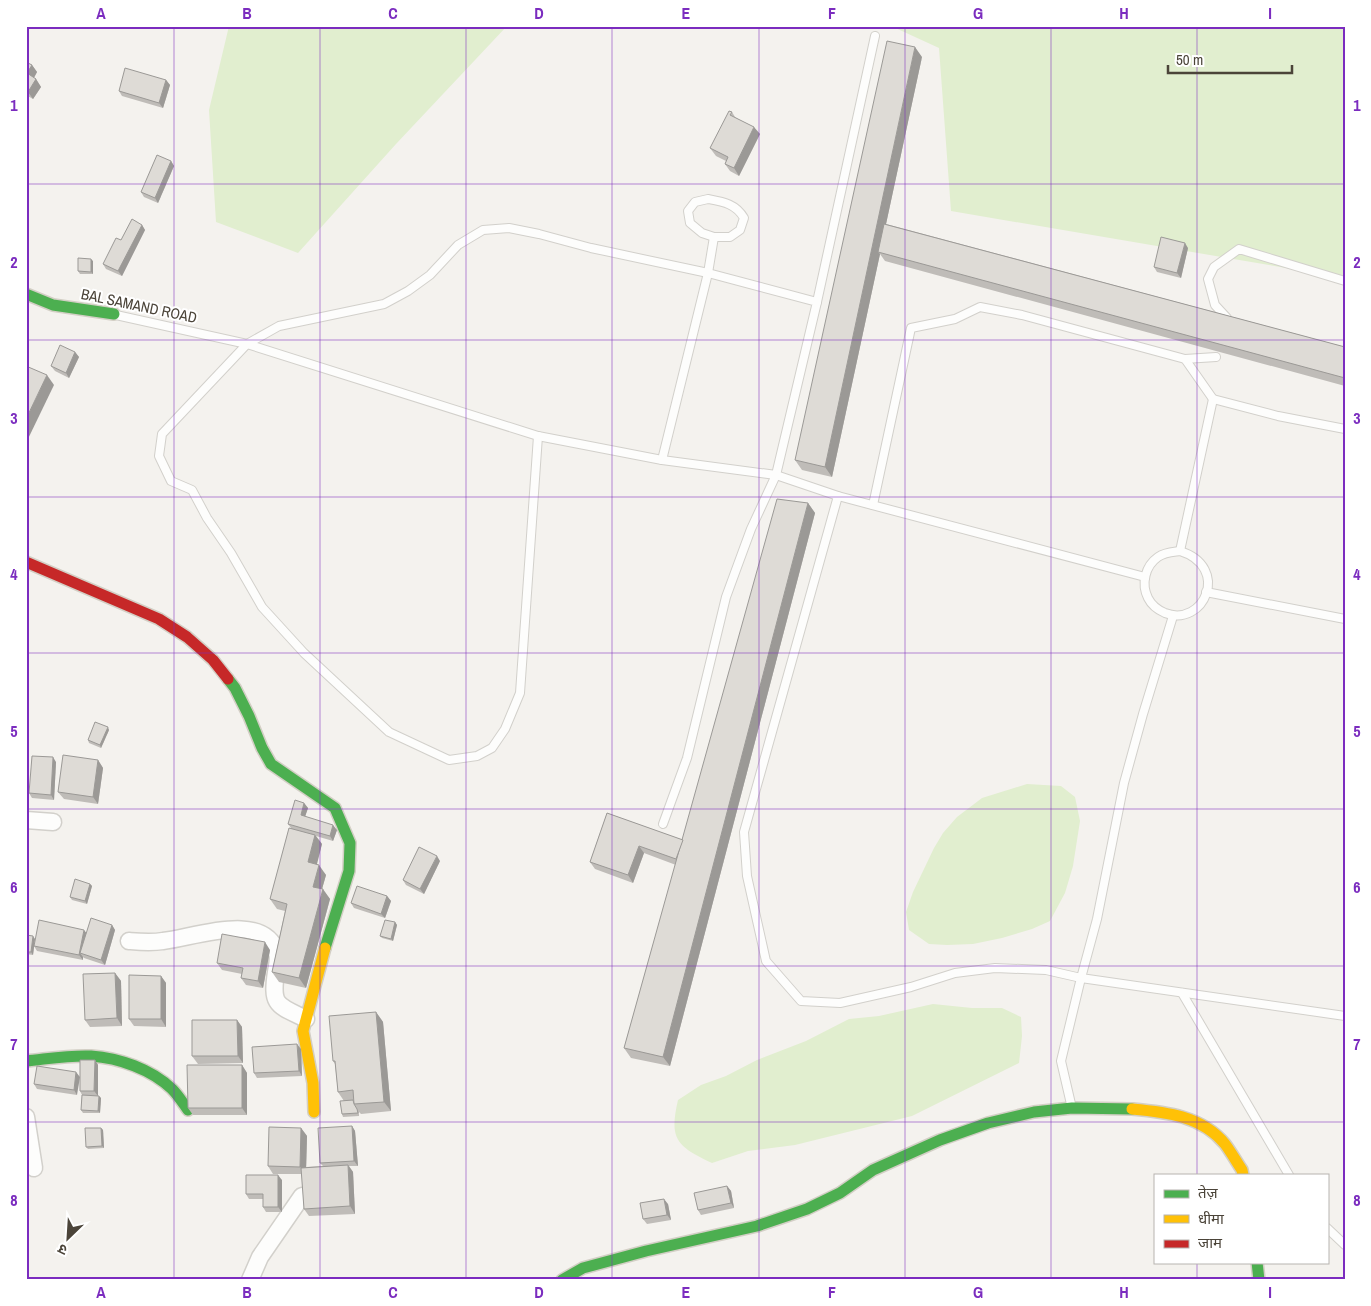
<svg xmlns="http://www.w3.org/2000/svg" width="1371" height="1306" font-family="'Archivo Narrow','Noto Sans Devanagari',sans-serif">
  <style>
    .green { fill: #e1eecf }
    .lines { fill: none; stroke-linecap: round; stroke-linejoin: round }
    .lane-casing { stroke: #d2d0cb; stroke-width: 10 }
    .street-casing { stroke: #d2d0cb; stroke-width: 19 }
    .fast-casing { stroke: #d3cfc5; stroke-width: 14 }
    .slow-casing { stroke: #d3cfc5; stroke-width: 14 }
    .jam-casing { stroke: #d3cfc5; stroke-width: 14 }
    .lane { stroke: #fdfdfc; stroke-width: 8 }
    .street { stroke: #fdfdfc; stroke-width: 16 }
    .fast { stroke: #4caf50; stroke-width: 11 }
    .slow { stroke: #ffc107; stroke-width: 11 }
    .jam { stroke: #c62828; stroke-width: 11 }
    .wall { fill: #bfbcb8 }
    .shaded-wall { fill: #9b9996 }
    .building { fill: #dedbd6; stroke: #9b9996 }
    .grid { fill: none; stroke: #7b2cbf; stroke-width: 1; stroke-opacity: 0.55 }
    .labels { text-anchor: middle; stroke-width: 4; stroke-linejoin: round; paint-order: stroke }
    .street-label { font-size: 15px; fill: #4b4439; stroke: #fff }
    .neatline { fill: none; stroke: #7b2cbf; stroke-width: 2 }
    .grid-label { font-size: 16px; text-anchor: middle; font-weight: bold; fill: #7b2cbf }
  </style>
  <rect width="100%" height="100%" fill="#f4f2ee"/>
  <g class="green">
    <polygon points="229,26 507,26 396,144 298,253 216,222 209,110"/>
    <polygon points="891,26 1345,26 1345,278 951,211 939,48"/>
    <polygon points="1027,784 1061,786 1075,797 1080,821 1073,866 1065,893 1050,921 1032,929 1002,938 973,944 947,945 929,944 909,930 906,912 913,892 934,848 943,833 957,817 982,798"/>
    <path d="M 933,1004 L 972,1008 L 1002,1008 L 1021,1017 L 1022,1036 L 1019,1063 L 912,1116 L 795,1145 L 748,1151 L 712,1163 C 676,1146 669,1139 678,1100 L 701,1085 L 726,1076 L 757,1060 L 806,1041 L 849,1019 L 879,1016 Z"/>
  </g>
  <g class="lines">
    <defs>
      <g id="lane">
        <path d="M 708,199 C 724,202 736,204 744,218 L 740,230 L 730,237 L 714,237 L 702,233 L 690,223 L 688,211 L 695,202 Z"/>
        <polyline points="817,302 875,36"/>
        <polyline points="116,315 247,344 538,436 662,460 776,475 838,496 1145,577"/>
        <polyline points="1227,318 1215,305 1208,279 1214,267 1239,249 1345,281"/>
        <polyline points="1185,359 1216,357"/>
        <polyline points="538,436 520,693 505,729 492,748 477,756 449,760 389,732 304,653 262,607 231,553 207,518 192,490 171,481 159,456 162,434 247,344 279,326 384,304 408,291 430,275 458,245 483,230 509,228 539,234 591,248 708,273 817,302 776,475 751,529 726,597 687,758 663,824"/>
        <polyline points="662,460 708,273 714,237"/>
        <polyline points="838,496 744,832 747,876 766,961 801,1001 840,1003 911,987 955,973 995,968 1046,970 1081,978 1061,1061 1071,1104"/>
        <polyline points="873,505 911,328 955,319 980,307 1022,315 1185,359 1213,399 1278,416 1345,429"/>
        <path d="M 1180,551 C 1231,567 1204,628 1165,613 C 1158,610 1152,606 1148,598 C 1141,584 1145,566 1158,557 C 1165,552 1173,552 1180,551 Z"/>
        <polyline points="1180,551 1213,399"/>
        <polyline points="1206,592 1345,619"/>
        <polyline points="1173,616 1143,714 1124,783 1097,919 1081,978 1345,1016"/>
        <polyline points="1182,993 1289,1175"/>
        <polyline points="1327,1228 1345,1245"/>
      </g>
      <g id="street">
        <polyline points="26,820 53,822"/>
        <path d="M 129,941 C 141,942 151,943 163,941 C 193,938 264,910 277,953 C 279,959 277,966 276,972 C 271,1006 277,1005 306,1019"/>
        <polyline points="26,1117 34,1168"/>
        <polyline points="250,1280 260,1257 302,1196"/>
      </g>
      <g id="fast">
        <polyline points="26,294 53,305 114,314"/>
        <polyline points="228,679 235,688 249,716 262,748 271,764 335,808 350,843 349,871 325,948"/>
        <path d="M 26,1061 C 47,1059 69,1055 91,1056 C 119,1058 151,1069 172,1089 C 178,1095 183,1103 188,1110"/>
        <polyline points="1257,1262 1259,1280"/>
        <polyline points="562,1280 583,1268 646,1251 757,1226 807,1209 840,1193 873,1170 940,1140 988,1123 1034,1112 1072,1108 1132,1109"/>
      </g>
      <g id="slow">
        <path d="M 1132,1109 C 1166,1112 1202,1116 1225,1144 C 1231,1152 1236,1161 1242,1170 L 1243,1175"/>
        <polyline points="314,1112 313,1083 303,1031 325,948"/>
      </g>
      <polyline id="jam" points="26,562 159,619 187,637 213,660 228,679"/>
    </defs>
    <use href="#lane" class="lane-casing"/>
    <use href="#street" class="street-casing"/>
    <use href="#fast" class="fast-casing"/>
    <use href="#slow" class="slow-casing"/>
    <use href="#jam" class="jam-casing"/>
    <use href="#lane" class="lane"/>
    <use href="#street" class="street"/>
    <use href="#fast" class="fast"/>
    <use href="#slow" class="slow"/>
    <use href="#jam" class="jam"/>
  </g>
  <g class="wall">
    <polygon points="922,57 886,224 1345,347 1345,386 885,261 880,254 832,477 802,470 795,460"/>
    <polygon points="26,62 32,65 37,72 34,78 36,79 41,87 33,99 26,95"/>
    <polygon points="166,80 170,85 163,108 122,96 119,91"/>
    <polygon points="732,112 735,117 760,134 739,176 730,171 725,164 726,161 716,156 710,148"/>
    <polygon points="171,161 174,166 158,203 144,197 141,192"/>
    <polygon points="142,225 145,230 122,276 106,269 103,264 121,240"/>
    <polygon points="1188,248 1181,278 1157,272 1154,267"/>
    <polygon points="93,261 93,274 80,274 78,271"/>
    <polygon points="75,352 79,357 69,378 55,371 51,366"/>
    <polygon points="808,503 815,513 670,1066 631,1058 624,1048 676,865 644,853 633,883 595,869 590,862 607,813 682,840"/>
    <polygon points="109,730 101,748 89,743 88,740"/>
    <polygon points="98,760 103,768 98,804 64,799 58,792"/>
    <polygon points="56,762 54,800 32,798 29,793"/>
    <polygon points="304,803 308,808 305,816 337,830 333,841 316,836 322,844 316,865 326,875 322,889 330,899 306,988 279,982 272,972 285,911 277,909 270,899 291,828 288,824"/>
    <polygon points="440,861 424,894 406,885 403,880"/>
    <polygon points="90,884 92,886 87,904 72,900 70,897"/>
    <polygon points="387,896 391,901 385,918 354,908 351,903"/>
    <polygon points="395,922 397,925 393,941 382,938 380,936"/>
    <polygon points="112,925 115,930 105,965 84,958 83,957 83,960 37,951 34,946 87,933"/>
    <polygon points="26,935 35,939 33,955 26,954"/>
    <polygon points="270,950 263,988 246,985 241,978 242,974 222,970 217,963"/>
    <polygon points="115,973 121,981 122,1026 90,1027 85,1020"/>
    <polygon points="161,976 166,983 166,1027 134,1026 129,1019"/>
    <polygon points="376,1012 383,1022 391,1111 361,1114 359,1112 359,1116 343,1117 342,1114 344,1101 338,1092 335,1064 333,1061"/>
    <polygon points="237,1020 242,1027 243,1063 198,1064 192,1056"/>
    <polygon points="301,1049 302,1076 257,1078 254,1073"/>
    <polygon points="95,1060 98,1065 98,1096 101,1098 100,1113 83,1113 81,1110 82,1095 80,1091"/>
    <polygon points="242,1065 247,1073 247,1115 193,1115 188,1108"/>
    <polygon points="76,1072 77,1095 37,1089 34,1084"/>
    <polygon points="352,1126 355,1131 358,1166 349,1166 353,1172 355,1214 309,1216 304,1209 302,1174 273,1174 268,1166 301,1128 307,1136 306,1167 323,1166 320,1163"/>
    <polygon points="101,1128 103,1130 104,1148 88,1149 86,1147"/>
    <polygon points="282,1180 282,1212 266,1212 263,1207 263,1199 249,1199 246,1194"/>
    <polygon points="727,1186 731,1191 734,1208 701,1215 698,1210"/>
    <polygon points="668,1204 671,1220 647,1224 643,1219"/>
  </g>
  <g class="shaded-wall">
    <polygon points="915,47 922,57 880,252 878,252 880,254 832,477 825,467"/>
    <polygon points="32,65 37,72 32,81 27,73"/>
    <polygon points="36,79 41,87 33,99 28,92"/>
    <polygon points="166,80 170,85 163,108 159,103"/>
    <polygon points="754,127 760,134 739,176 734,168"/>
    <polygon points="171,161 174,166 158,203 155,198"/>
    <polygon points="142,225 145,230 122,276 118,271"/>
    <polygon points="1185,243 1188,248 1181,278 1177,273"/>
    <polygon points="91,259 93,261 93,274 91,272"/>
    <polygon points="75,352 79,357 69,378 66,373"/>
    <polygon points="47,375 54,385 26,443 26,419"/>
    <polygon points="808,503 815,513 670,1066 663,1057"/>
    <polygon points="108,727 109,730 101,748 100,745"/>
    <polygon points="53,757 56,762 54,800 51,795"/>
    <polygon points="98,760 103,768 98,804 93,797"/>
    <polygon points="304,803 308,808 304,820 301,815"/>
    <polygon points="333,825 337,830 333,841 330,836"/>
    <polygon points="315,835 322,844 315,872 308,862"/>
    <polygon points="639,846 644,853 633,883 628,875"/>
    <polygon points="437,856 440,861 424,894 420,889"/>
    <polygon points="319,865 326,875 320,896 313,887"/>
    <polygon points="90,884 92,886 87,904 85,901"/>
    <polygon points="323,889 330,899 306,988 299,978"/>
    <polygon points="387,896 391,901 385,918 381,914"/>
    <polygon points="395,922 397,925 393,941 391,939"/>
    <polygon points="112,925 115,930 105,965 101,960"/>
    <polygon points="84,930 88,935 80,953 83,957 83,960 79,955"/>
    <polygon points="33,936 35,939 33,955 31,952"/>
    <polygon points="265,942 270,950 263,988 258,981"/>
    <polygon points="115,973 121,981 122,1026 117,1018"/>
    <polygon points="161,976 166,983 166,1027 161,1019"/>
    <polygon points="376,1012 383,1022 391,1111 384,1102"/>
    <polygon points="237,1020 242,1027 243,1063 238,1056"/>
    <polygon points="297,1044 301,1049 302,1076 299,1071"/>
    <polygon points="95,1060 98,1065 98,1096 94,1091"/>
    <polygon points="242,1065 247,1073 247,1115 242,1108"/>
    <polygon points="76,1072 80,1077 77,1095 74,1090"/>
    <polygon points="99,1096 101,1098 100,1113 98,1111"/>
    <polygon points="352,1126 355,1131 358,1166 354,1161"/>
    <polygon points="101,1128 103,1130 104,1148 102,1146"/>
    <polygon points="301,1128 307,1136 306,1174 300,1167"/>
    <polygon points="348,1165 353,1172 355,1214 350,1206"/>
    <polygon points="278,1175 282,1180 282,1212 278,1207"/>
    <polygon points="727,1186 731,1191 734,1208 731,1203"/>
    <polygon points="664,1199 668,1204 671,1220 667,1215"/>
  </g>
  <g class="building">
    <polygon points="887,41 915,47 825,467 795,460"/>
    <polygon points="26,62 32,65 27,73 36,79 28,92 26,91"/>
    <polygon points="125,68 166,80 159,103 119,91"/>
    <polygon points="729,111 732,112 730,115 754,127 734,168 725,164 728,157 710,148"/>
    <polygon points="157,155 171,161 155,198 141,192"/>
    <polygon points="132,219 142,225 118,271 103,264 116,238 121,240"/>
    <polygon points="884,224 1345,347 1345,378 878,252"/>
    <polygon points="1161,237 1185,243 1177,273 1154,267"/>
    <polygon points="78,258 91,259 91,272 78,271"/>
    <polygon points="60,345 75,352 66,373 51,366"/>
    <polygon points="26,366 47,375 26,419"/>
    <polygon points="777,499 808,503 663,1057 624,1048"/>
    <polygon points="95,722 108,727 100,745 88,740"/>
    <polygon points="63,755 98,760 93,797 58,792"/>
    <polygon points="32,756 53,757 51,795 29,793"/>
    <polygon points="295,800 304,803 301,815 333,825 330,836 288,824"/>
    <polygon points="607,813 683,840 676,859 639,846 628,875 590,862"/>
    <polygon points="289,828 315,835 308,862 319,865 313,887 323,889 299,978 272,972 287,904 270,899"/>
    <polygon points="419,847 437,856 420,889 403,880"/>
    <polygon points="75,879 90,884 85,901 70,897"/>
    <polygon points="357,886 387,896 381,914 351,903"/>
    <polygon points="91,918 112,925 101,960 80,953"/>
    <polygon points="39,920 84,930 79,955 34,946"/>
    <polygon points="385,920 395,922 391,939 380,936"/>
    <polygon points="222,934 265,942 258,981 241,978 243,968 217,963"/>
    <polygon points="26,935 33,936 31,952 26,952"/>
    <polygon points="115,973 117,1018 85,1020 83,974"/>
    <polygon points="129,975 161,976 161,1019 129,1019"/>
    <polygon points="376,1012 384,1102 354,1104 353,1090 338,1092 335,1061 333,1061 329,1016"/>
    <polygon points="192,1020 237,1020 238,1056 192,1056"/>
    <polygon points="297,1044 299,1071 254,1073 252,1047"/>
    <polygon points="80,1060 95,1060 94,1091 80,1091"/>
    <polygon points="187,1065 242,1065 242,1108 188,1108"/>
    <polygon points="37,1066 76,1072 74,1090 34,1084"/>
    <polygon points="82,1095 99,1096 98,1111 81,1110"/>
    <polygon points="353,1100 354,1104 357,1109 358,1113 342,1114 340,1101"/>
    <polygon points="352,1126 354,1161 320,1163 318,1128"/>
    <polygon points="269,1127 301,1128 300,1167 268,1166"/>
    <polygon points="85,1128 101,1128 102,1146 86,1147"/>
    <polygon points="348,1165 350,1206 304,1209 301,1168"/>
    <polygon points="246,1175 278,1175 278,1207 263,1207 263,1194 246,1194"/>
    <polygon points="727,1186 731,1203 698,1210 694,1193"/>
    <polygon points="664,1199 667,1215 643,1219 640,1203"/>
  </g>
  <path class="grid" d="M 174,26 L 174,1280M 320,26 L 320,1280M 466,26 L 466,1280M 612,26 L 612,1280M 759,26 L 759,1280M 905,26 L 905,1280M 1051,26 L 1051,1280M 1197,26 L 1197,1175M 26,184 L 1345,184M 26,340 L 1345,340M 26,497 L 1345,497M 26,653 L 1345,653M 26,809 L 1345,809M 26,966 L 1345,966M 26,1122 L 1345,1122M 1197,1262 L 1197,1280"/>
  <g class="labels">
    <g class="street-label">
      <text transform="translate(139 306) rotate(12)" y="5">BAL SAMAND ROAD</text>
    </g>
  </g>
  <rect width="1371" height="1306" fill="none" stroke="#ffffff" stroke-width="55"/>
  <rect x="1154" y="1174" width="175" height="90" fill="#ffffff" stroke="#b7b4b0"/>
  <rect x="1164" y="1190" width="25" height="8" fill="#4caf50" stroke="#b7b4b0"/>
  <text x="1198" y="1198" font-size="15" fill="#4b4439">तेज़</text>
  <rect x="1164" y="1215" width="25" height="8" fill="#ffc107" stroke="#b7b4b0"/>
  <text x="1198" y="1224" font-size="15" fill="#4b4439">धीमा</text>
  <rect x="1164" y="1240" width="25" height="8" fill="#c62828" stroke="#b7b4b0"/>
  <text x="1198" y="1248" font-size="15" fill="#4b4439">जाम</text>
  <g transform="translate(68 1238) rotate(205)" stroke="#ffffff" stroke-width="4" paint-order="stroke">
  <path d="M0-4L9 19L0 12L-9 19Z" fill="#4b4439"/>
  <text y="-8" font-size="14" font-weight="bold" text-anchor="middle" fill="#4b4439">उ</text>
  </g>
  <path d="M1168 65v8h124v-8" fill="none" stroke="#4b4439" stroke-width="2.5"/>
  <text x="1176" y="65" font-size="15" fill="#4b4439" stroke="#ffffff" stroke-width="4" paint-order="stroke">50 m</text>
  <rect x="28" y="28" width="1316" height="1250" class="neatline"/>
  <g class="grid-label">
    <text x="101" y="19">A</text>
    <text x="247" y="19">B</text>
    <text x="393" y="19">C</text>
    <text x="539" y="19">D</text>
    <text x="686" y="19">E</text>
    <text x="832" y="19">F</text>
    <text x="978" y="19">G</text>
    <text x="1124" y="19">H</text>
    <text x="1270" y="19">I</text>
    <text x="14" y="111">1</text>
    <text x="1357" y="111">1</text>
    <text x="14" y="268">2</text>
    <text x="1357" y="268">2</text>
    <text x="14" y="424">3</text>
    <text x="1357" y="424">3</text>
    <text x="14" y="580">4</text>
    <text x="1357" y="580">4</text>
    <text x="14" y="737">5</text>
    <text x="1357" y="737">5</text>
    <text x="14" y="893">6</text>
    <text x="1357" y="893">6</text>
    <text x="14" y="1050">7</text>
    <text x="1357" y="1050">7</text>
    <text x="14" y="1206">8</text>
    <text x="1357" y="1206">8</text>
    <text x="101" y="1298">A</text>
    <text x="247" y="1298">B</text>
    <text x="393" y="1298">C</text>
    <text x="539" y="1298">D</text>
    <text x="686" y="1298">E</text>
    <text x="832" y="1298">F</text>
    <text x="978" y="1298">G</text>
    <text x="1124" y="1298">H</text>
    <text x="1270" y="1298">I</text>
  </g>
</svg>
